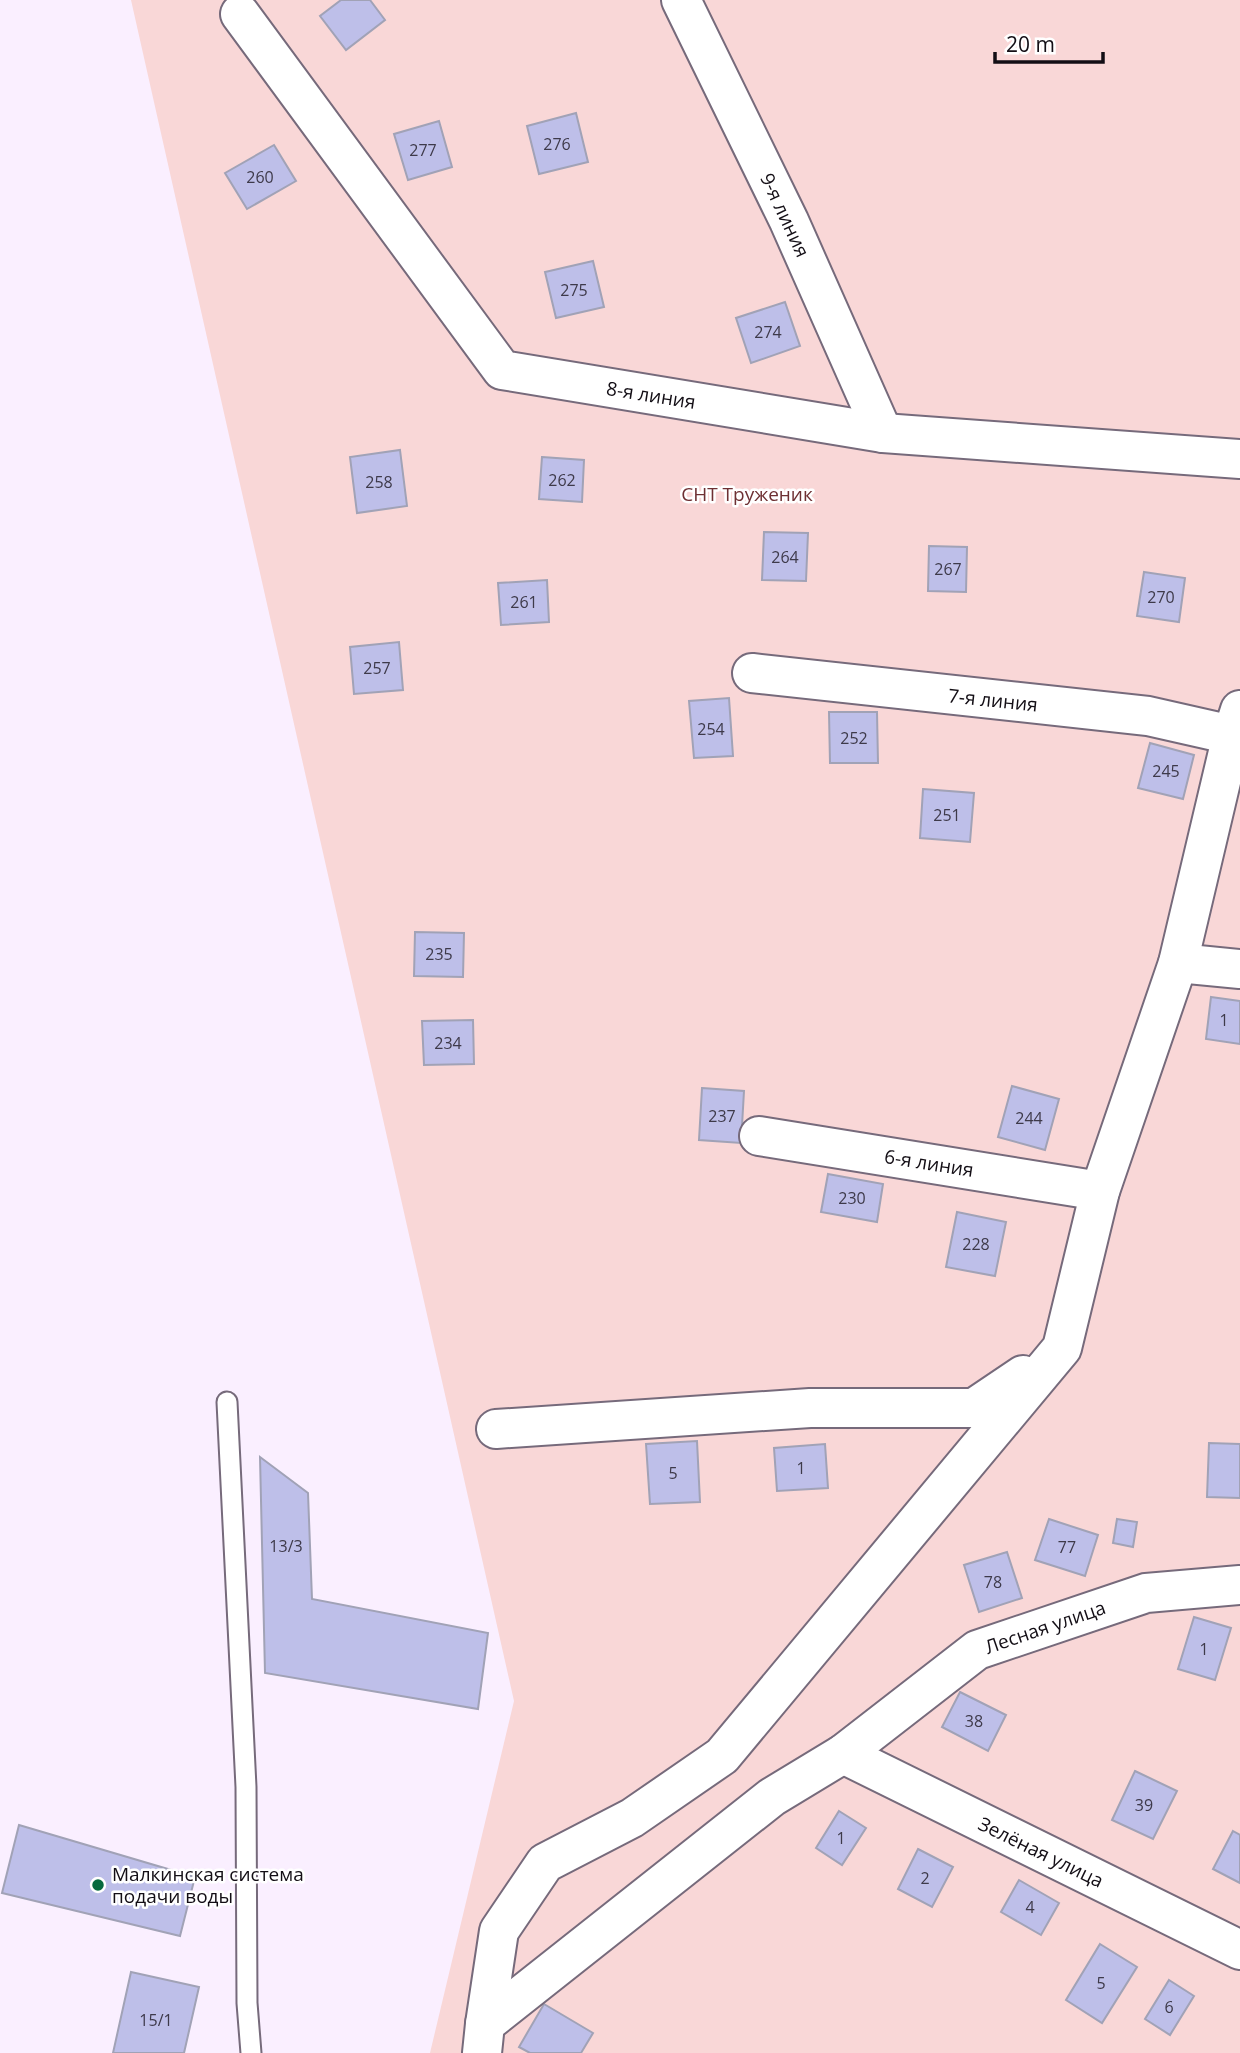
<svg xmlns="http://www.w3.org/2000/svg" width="1240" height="2053" font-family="'Open Sans',sans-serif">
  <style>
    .green { fill: #f9d7d7 }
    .building { fill: #bebfe9; stroke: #a1a2b6; stroke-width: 2 }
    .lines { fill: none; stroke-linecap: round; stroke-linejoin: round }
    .lane-casing { stroke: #766a7b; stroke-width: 23 }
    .street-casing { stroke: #766a7b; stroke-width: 42 }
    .lane { stroke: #fff; stroke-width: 19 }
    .street { stroke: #fff; stroke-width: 38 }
    .poi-dot { fill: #06693e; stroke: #fff; stroke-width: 2.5 }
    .labels { text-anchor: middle; stroke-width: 5; stroke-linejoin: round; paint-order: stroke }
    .number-label { font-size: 16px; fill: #3e3a4a }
    .street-label { font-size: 19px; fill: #130e15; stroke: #fff }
    .park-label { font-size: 19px; fill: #6e3033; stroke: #fff }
    .poi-label { font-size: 19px; fill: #130e15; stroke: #fff; text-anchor: start }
  </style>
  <rect width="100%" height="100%" fill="#faefff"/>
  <polygon class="green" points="131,0 1240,0 1240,2053 430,2053 514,1701"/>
  <g class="building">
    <polygon points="341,0 370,0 385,20 346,50 320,16"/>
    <polygon points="576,113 588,162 539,174 527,126"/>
    <polygon points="439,121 452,167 408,180 394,134"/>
    <polygon points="274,145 296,181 247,209 225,173"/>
    <polygon points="593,261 604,307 556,318 545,272"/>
    <polygon points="785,302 800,346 751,363 736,318"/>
    <polygon points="400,450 407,506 357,513 350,457"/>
    <polygon points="542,457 584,460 582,502 539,499"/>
    <polygon points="764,532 808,533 806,581 762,580"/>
    <polygon points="929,546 967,547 966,592 928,591"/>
    <polygon points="1144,572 1185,578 1179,622 1137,616"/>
    <polygon points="547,580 549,622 501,625 498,583"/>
    <polygon points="399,642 403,690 354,694 350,647"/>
    <polygon points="729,698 733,756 694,758 689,701"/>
    <polygon points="829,712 877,712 878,763 830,763"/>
    <polygon points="1150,743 1194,755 1183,799 1138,788"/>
    <polygon points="923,789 974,793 970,842 920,838"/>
    <polygon points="415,932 464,933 463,977 414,976"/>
    <polygon points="1211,997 1240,1001 1240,1044 1206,1039"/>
    <polygon points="473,1020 474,1064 424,1065 422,1021"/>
    <polygon points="1012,1086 1059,1099 1045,1150 998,1137"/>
    <polygon points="702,1088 744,1091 741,1143 699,1140"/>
    <polygon points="828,1174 883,1184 877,1222 821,1212"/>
    <polygon points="957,1212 1006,1222 995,1276 946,1267"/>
    <polygon points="697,1441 700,1502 650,1504 646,1444"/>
    <polygon points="1209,1443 1240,1444 1240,1498 1207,1497"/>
    <polygon points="825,1444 828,1488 777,1491 774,1448"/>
    <polygon points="260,1457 308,1493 312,1599 488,1633 478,1709 265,1673"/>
    <polygon points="1049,1519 1098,1535 1085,1576 1035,1560"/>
    <polygon points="1117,1519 1137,1522 1133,1547 1113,1543"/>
    <polygon points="1007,1552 1022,1598 979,1612 964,1565"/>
    <polygon points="1194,1617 1231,1628 1215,1680 1178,1669"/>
    <polygon points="960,1692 1006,1715 988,1751 942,1727"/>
    <polygon points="1135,1771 1177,1791 1153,1839 1112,1820"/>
    <polygon points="839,1811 866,1828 842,1865 816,1848"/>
    <polygon points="19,1825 195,1877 180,1936 2,1893"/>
    <polygon points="1233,1831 1240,1835 1240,1883 1213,1869"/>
    <polygon points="918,1849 953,1867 932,1907 898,1889"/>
    <polygon points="1019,1880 1059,1903 1041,1935 1001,1912"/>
    <polygon points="1100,1944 1137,1967 1102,2023 1066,2000"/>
    <polygon points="131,1972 199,1987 184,2053 113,2053"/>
    <polygon points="1169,1980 1194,1996 1170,2035 1145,2019"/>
    <polygon points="544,2004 593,2033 581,2053 530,2053 519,2047"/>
  </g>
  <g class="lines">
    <defs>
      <polyline id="lane" points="227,1402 246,1787 247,2003 251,2053"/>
      <g id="street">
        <polyline points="681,0 789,221 883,433"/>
        <polyline points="240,14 502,370 883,433 1240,459"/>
        <polyline points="752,673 1148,716 1232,735"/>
        <polyline points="1178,963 1240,969"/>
        <polyline points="759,1136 1100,1191"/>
        <polyline points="496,1429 810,1408 974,1408 1023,1375"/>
        <polyline points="843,1754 1240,1950"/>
        <polyline points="485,2024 499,1931 545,1863 632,1818 722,1756 1062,1348 1100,1191 1178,963 1232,735 1240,710"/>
        <polyline points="482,2053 485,2024 772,1797 843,1754 977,1650 1146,1593 1240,1585"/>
      </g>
    </defs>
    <use href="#lane" class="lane-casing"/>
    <use href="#street" class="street-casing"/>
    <use href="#lane" class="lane"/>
    <use href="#street" class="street"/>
  </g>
  <circle class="poi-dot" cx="98" cy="1885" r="7"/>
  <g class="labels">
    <g class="number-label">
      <text x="557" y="150">276</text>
      <text x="423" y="156">277</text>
      <text x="260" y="183">260</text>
      <text x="574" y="296">275</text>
      <text x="768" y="338">274</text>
      <text x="562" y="486">262</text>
      <text x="379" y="488">258</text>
      <text x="785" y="563">264</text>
      <text x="948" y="575">267</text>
      <text x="1161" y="603">270</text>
      <text x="524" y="608">261</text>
      <text x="377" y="674">257</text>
      <text x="711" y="735">254</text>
      <text x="854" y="744">252</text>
      <text x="1166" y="777">245</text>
      <text x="947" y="821">251</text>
      <text x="439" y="960">235</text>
      <text x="1224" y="1026">1</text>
      <text x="448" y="1049">234</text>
      <text x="722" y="1122">237</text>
      <text x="1029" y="1124">244</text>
      <text x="852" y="1204">230</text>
      <text x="976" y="1250">228</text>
      <text x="801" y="1474">1</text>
      <text x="673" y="1479">5</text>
      <text x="286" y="1552">13/3</text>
      <text x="1067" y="1553">77</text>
      <text x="993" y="1588">78</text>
      <text x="1204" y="1655">1</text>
      <text x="974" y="1727">38</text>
      <text x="1144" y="1811">39</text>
      <text x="841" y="1844">1</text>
      <text x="925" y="1884">2</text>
      <text x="1030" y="1913">4</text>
      <text x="1101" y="1989">5</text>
      <text x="1169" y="2013">6</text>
      <text x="156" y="2026">15/1</text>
    </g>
    <g class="street-label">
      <text transform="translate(785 215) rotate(65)" y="7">9-я линия</text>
      <text transform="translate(651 395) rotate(9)" y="7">8-я линия</text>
      <text transform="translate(993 700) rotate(6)" y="7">7-я линия</text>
      <text transform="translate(929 1163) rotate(9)" y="7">6-я линия</text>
      <text transform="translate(1045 1627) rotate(-19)" y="7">Лесная улица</text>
      <text transform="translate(1041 1852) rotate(26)" y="7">Зелёная улица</text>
    </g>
    <g class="park-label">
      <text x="747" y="501">СНТ Труженик</text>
    </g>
    <g class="poi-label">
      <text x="112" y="1881">Малкинская система<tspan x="112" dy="22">подачи воды</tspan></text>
    </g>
  </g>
  <path d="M995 52v10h108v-10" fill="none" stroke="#130e15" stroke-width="3.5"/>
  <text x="1006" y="52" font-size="21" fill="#130e15" stroke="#ffffff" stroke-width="5" paint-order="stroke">20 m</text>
</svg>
